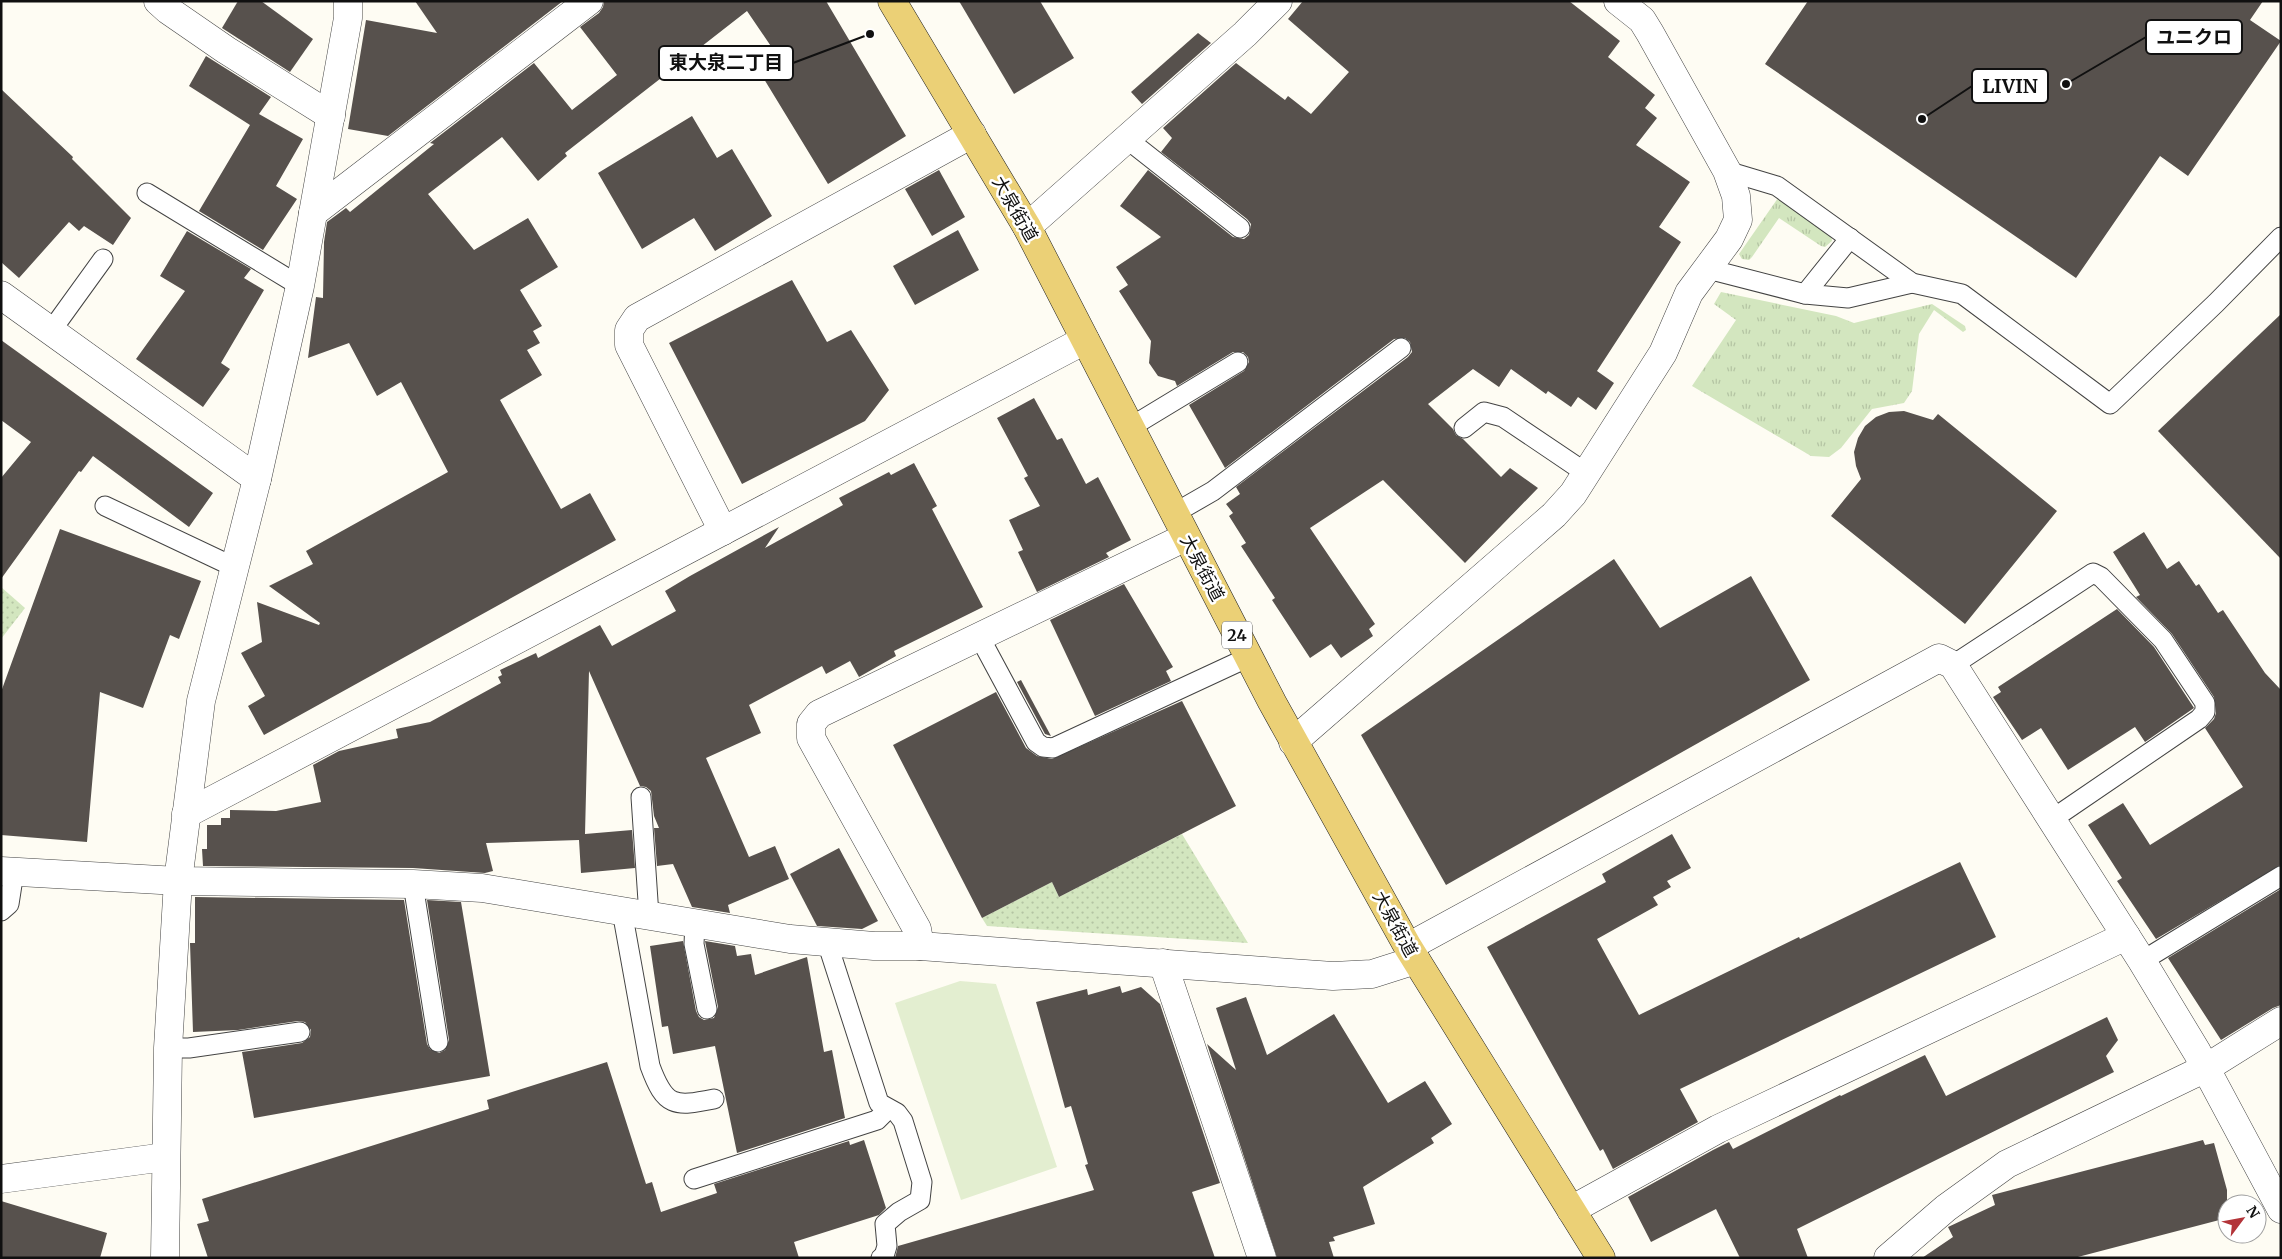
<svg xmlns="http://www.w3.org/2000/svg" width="2282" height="1259" font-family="Merriweather,'Noto Sans JP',serif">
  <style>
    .grass { fill: url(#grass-tufts) }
    .park { fill: url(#park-dots) }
    .pitch { fill: #e3eed0 }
    .building { fill: #57514d }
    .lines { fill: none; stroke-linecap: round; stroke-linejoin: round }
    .service-casing { stroke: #434343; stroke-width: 21 }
    .minor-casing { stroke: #434343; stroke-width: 29 }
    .tertiary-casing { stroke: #434343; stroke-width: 29 }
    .primary-casing { stroke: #212121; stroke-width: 29 }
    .service { stroke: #fff; stroke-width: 19 }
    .minor { stroke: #fff; stroke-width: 28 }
    .tertiary { stroke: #fff; stroke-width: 28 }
    .primary { stroke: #ebd076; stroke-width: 28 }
    .labels { text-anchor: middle; stroke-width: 5; stroke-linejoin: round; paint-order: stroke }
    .shield { fill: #fff; stroke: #585858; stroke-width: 1 }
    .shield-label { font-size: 16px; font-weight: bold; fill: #101010 }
    .street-label { font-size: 18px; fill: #101010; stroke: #fff }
    .leader { fill: none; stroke: #101010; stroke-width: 2 }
    .callout-dot { fill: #101010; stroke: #fff; stroke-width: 2 }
    .callout { fill: #fff; stroke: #101010; stroke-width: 2 }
    .callout-label { font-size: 19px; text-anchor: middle; font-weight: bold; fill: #101010 }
  </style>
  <defs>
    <pattern id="grass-tufts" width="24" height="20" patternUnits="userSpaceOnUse" patternTransform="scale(1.25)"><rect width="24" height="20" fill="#d3e6bf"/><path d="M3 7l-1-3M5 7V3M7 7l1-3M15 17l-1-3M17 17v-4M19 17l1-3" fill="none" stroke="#b4c4a3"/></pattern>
    <pattern id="park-dots" width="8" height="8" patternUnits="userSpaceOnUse" patternTransform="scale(1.25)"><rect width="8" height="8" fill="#d3e6bf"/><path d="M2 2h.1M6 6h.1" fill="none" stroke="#b4c4a3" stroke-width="1.8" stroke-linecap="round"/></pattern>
  </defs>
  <rect width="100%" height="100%" fill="#fefcf3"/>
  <g class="grass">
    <polygon points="1778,198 1831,233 1832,241 1825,247 1821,246 1779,218 1752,257 1749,260 1742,259 1739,254"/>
    <polygon points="1721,292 1836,316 1854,323 1932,304 1965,326 1966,330 1963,332 1934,310 1919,334 1912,391 1904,403 1872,409 1841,448 1829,457 1811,456 1692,386 1736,320 1714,304"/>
  </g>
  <g class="park">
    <polygon points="1,587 25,608 1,639"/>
    <polygon points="1182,834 1248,943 987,926 982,918 1052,882 1059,897"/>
  </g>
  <polygon class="pitch" points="960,981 996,984 1057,1167 961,1200 895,1003"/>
  <g class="building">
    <polygon points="238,1 261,1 313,39 290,72 222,28"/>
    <polygon points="415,1 563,1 388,136 348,129 366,20 437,33"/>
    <polygon points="604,1 826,1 906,136 828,184 761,74 781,61 747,11 565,153 567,156 538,181 502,137 428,194 474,250 528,218 558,267 520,290 542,326 533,331 540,343 527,350 542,375 500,400 561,509 590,493 616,540 264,735 248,706 265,696 241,653 262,642 257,602 319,625 320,623 269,586 313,564 306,551 448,472 401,382 377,396 349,343 308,358 316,297 323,298 324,242 327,222 346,208 350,212 434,144 430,143 534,63 572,110 617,75 580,27 599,13 603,7"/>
    <polygon points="959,1 1040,1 1074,58 1014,94"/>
    <polygon points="1303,1 1569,1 1620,41 1608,57 1655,95 1645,108 1657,118 1636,145 1690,182 1659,227 1681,242 1597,371 1614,383 1596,410 1578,397 1571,407 1548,391 1546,394 1511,369 1499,387 1473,369 1428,404 1453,429 1456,435 1463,439 1501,477 1510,468 1538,488 1465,563 1383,480 1310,528 1375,624 1369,629 1373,636 1341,658 1331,644 1310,658 1272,600 1275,598 1241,546 1246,543 1229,516 1233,513 1226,504 1240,494 1236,487 1408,357 1412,352 1410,342 1405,338 1394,339 1225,468 1189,405 1244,371 1249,362 1248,357 1243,352 1233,352 1177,386 1175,381 1158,376 1149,363 1151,341 1119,291 1128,285 1116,267 1161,237 1120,206 1148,170 1233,237 1244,239 1249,235 1251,224 1247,219 1161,152 1172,138 1163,128 1236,63 1285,100 1288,96 1311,114 1349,72 1288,19"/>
    <polygon points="1808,1 2263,1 2250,20 2281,41 2188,176 2160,156 2076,278 1765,64"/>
    <polygon points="1198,33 1211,43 1142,104 1131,92"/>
    <polygon points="206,56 271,97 259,114 303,139 276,186 297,199 263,250 199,211 250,125 189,86"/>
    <polygon points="1,89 73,157 72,159 131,218 113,245 84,226 79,231 69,222 19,278 1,262"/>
    <polygon points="692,116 717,158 732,149 772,216 715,251 694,218 642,249 598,173"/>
    <polygon points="939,170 965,217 932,236 905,189"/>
    <polygon points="958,230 979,270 915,305 893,266"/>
    <polygon points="187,231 251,269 244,278 264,290 221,363 230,369 203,407 136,359 185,291 160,276"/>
    <polygon points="792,280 827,342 851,330 889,390 865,421 742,484 669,343"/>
    <polygon points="2281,314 2281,559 2158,431"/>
    <polygon points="1,340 213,493 189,527 93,456 81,472 79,471 1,579 1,478 31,442 1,420"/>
    <polygon points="1034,398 1057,440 1062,438 1086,484 1098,477 1131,540 1106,553 1109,557 1037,592 1018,552 1023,550 1009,520 1040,506 1024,478 1028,476 997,418"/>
    <polygon points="1904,411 1933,420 1938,414 2057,511 1965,624 1831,516 1861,479 1856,466 1854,452 1858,438 1865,426 1876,417 1889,412"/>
    <polygon points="914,463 937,506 932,509 983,607 894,651 896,656 859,677 850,661 826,674 822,666 749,705 761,733 706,758 749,857 775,846 789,879 728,905 730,913 692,907 673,864 657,866 654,828 659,828 654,816 651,791 646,787 640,786 589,671 585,834 632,830 635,868 581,873 579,840 486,843 493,871 485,873 413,868 203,866 202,849 207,849 207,825 221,825 221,818 230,818 230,810 276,811 321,802 313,765 339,751 398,738 396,729 430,722 501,683 498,677 502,675 500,670 536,653 538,658 600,625 612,646 676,611 665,591 690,576 779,527 765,548 843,505 839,498 889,472 891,475"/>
    <polygon points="60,529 201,581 179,639 170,635 143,708 100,692 87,842 1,835 1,692"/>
    <polygon points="2144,532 2167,569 2179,561 2196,586 2199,584 2218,613 2223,610 2265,673 2281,690 2281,865 2156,939 2117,881 2122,878 2088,825 2123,803 2150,845 2243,787 2205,728 2214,719 2216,713 2214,697 2172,634 2136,597 2140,595 2113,552"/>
    <polygon points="1614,559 1660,628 1751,576 1810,680 1446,885 1361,735"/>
    <polygon points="1124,584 1173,667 1166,671 1171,681 1095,716 1050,620"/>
    <polygon points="2117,609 2154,647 2194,708 2145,742 2135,727 2068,770 2041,728 2022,740 1993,697 2001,692 1998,687"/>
    <polygon points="1021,680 1051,736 1045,734 1017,682"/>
    <polygon points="996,692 1026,748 1037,756 1052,759 1182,701 1236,806 1059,897 1052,882 982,918 893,745"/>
    <polygon points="1672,834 1691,868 1667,881 1671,887 1653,897 1658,905 1597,939 1639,1015 1799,937 1800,939 1960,862 1996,937 1680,1089 1698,1122 1613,1169 1603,1149 1600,1151 1487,947 1606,882 1602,874"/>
    <polygon points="839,848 878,921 862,929 817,926 790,874"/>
    <polygon points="2281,889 2281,1005 2273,1008 2221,1040 2168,958"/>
    <polygon points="195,897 404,900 427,1044 430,1049 439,1053 445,1050 449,1040 427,900 461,902 490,1076 254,1118 242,1052 302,1043 310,1037 311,1030 305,1022 298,1021 238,1030 193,1032 190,943 195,943"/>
    <polygon points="683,941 696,1011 699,1017 704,1020 714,1018 718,1007 705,941 735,946 737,956 751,954 755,975 807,957 824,1052 832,1050 845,1118 737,1153 715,1046 673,1054 668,1026 662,1027 650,946"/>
    <polygon points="1120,986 1122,993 1141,987 1160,1004 1220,1183 1192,1192 1215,1258 895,1258 898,1246 1094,1190 1085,1165 1088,1164 1071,1106 1065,1108 1036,1002 1087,989 1088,995"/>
    <polygon points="1246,997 1267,1055 1334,1014 1388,1103 1425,1081 1452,1124 1431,1138 1434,1143 1363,1187 1375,1224 1333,1237 1335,1241 1329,1242 1334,1258 1277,1258 1207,1044 1236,1070 1216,1008"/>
    <polygon points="2107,1017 2118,1040 2106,1056 2114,1072 1797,1229 1808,1258 1740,1258 1716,1209 1651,1242 1628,1197 1713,1150 1729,1142 1733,1149 1840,1095 1841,1096 1925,1055 1946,1096"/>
    <polygon points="607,1062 646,1184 652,1182 661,1212 717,1193 714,1184 849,1141 850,1145 864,1140 886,1208 879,1215 794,1242 799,1258 208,1258 197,1224 209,1221 202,1199 489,1109 487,1100"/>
    <polygon points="2203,1140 2205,1145 2214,1143 2227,1190 2227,1218 2074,1258 1922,1258 1953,1237 1948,1227 1995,1205 1992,1195"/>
    <polygon points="1,1201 107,1233 100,1258 1,1258"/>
  </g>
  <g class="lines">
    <defs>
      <g id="service">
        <polyline points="1127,139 1240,228"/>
        <polyline points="1727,171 1777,186 1912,283 1962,294 2110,404 2216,303 2281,237"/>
        <polyline points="147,193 300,286"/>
        <polyline points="1708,269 1805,294 1848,298 1912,283"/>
        <polyline points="1805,294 1850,238"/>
        <polyline points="51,331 103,259"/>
        <polyline points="1129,428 1238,362"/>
        <polyline points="1464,428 1484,412 1503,417 1586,473"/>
        <polyline points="105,506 234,567"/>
        <polyline points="1173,514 1213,491 1401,348"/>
        <polyline points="979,636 1036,742 1043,747 1053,748 1249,657"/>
        <polyline points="1953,665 2093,573 2101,577 2163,640 2205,703 2205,712 2199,719 2051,820"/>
        <polyline points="641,797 649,916"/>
        <polyline points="413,884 438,1042"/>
        <polyline points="1,911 9,904 14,872"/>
        <path d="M 622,911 L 650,1066 C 665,1107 674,1107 714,1099"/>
        <polyline points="695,923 694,944 707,1009"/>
        <polyline points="827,942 879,1103 897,1113 903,1121 922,1182 920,1200 899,1212 885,1224 887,1246 884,1256 881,1258"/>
        <polyline points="2142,961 2281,876"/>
        <polyline points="168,1048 189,1048 300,1032"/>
        <polyline points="694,1179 877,1120 888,1109"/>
      </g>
      <g id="minor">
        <polyline points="158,1 168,10 226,50 331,116"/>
        <polyline points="313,213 589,1"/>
        <polyline points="1027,227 1245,34 1278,1"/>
        <polyline points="1,295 257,479"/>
        <polyline points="723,531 629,345 629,330 637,318 972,134"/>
        <polyline points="1293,742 1554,515 1573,494 1663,353 1689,293 1729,239 1738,220 1736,196 1727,171 1650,33 1642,20 1618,1"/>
        <polyline points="186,814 1085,340"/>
        <polyline points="1,871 178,881 413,884 482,888 790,939 874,946 920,946 1333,976 1372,974 1416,960"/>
        <polyline points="920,946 917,929 811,738 811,724 819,714 1186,537"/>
        <polyline points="1408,947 1939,658 1953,665 2142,961 2197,1052 2281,1209"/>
        <polyline points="1163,963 1262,1258"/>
        <polyline points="1,1179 165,1157"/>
        <polyline points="1571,1210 1718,1129 2126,936"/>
        <polyline points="1888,1258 1946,1208 2007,1164 2206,1068 2281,1021"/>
      </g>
      <polyline id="tertiary" points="165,1258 168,1048 178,881 201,701 257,479 300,286 348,18 348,1"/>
      <polyline id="primary" points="892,1 1027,227 1272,702 1408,947 1601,1258"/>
    </defs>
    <use href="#service" class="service-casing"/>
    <use href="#minor" class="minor-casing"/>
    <use href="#tertiary" class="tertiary-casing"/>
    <use href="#primary" class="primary-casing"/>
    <use href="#service" class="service"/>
    <use href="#minor" class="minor"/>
    <use href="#tertiary" class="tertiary"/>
    <use href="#primary" class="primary"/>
  </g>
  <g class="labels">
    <rect class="shield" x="1222" y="621.5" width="30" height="27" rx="4"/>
    <g class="shield-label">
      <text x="1237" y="641">24</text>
    </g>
    <g class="street-label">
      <text transform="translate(1015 209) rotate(60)" y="6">大泉街道</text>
      <text transform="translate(1202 568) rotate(62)" y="6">大泉街道</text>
      <text transform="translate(1395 924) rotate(61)" y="6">大泉街道</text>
    </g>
  </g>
  <path class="leader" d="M2066 84L2146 37M870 34L793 63M1922 119L1972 86"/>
  <g class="callout-dot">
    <circle cx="2066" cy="84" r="5"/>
    <circle cx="870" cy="34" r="5"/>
    <circle cx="1922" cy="119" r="5"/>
  </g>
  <g class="callout">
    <rect x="2146" y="20" width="96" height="34" rx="5"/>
    <rect x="659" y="46" width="134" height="34" rx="5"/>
    <rect x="1972" y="69" width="76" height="34" rx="5"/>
  </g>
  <g class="callout-label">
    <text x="2194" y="44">ユニクロ</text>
    <text x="726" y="69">東大泉二丁目</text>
    <text x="2010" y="93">LIVIN</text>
  </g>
  <rect width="2282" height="1259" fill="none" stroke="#101010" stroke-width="5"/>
  <g transform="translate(2242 1219) rotate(58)"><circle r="24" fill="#ffffff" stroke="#9f9f9f"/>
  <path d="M0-4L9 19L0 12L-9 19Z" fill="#b33439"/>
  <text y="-8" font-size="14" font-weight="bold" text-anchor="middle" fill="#101010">N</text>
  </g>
</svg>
